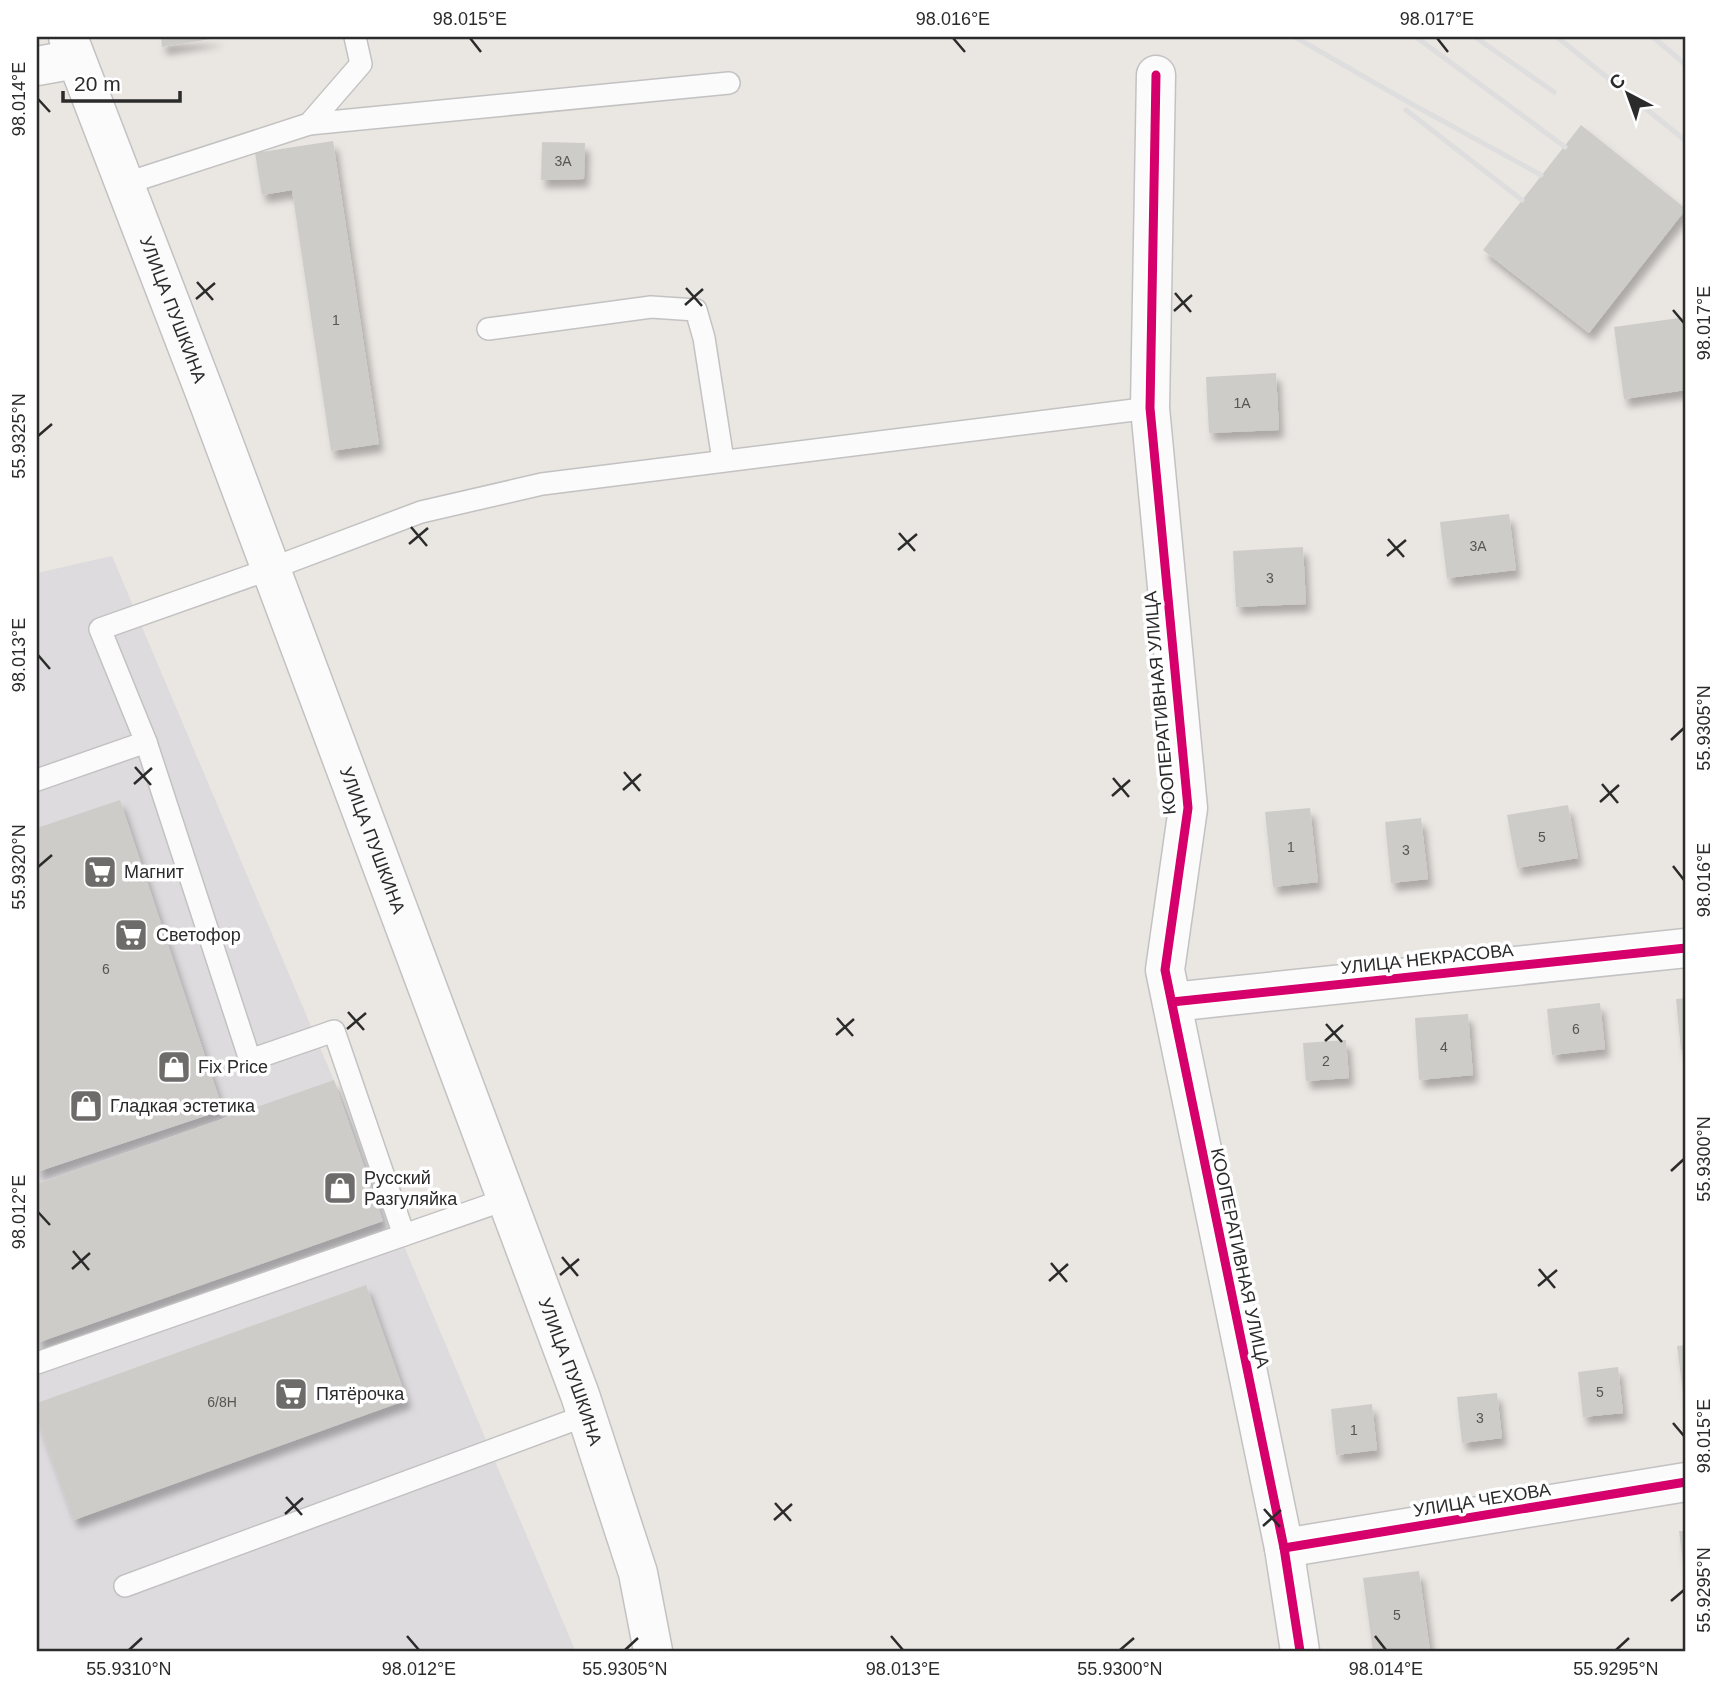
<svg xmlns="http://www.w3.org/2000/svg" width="1723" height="1688" font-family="Helvetica,sans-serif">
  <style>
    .industrial { fill: #dddbdd }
    .building { fill: #ceccc9; filter: url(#shadow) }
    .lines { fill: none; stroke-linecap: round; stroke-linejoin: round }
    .service-casing { stroke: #c3c2c2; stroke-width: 24 }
    .minor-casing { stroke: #c3c2c2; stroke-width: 41 }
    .secondary-casing { stroke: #c3c2c2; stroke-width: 41 }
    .service { stroke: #fcfbfb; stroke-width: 21 }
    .minor { stroke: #fcfbfb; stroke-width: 38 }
    .secondary { stroke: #fcfbfb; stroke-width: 38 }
    .rail { stroke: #dededf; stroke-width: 5 }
    .cycleway-casing { stroke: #fff; stroke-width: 13 }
    .cycleway { stroke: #d6006c; stroke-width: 9 }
    .ticks { fill: none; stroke: #2b2b2b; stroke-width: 2.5 }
    .labels { text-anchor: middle; stroke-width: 7; stroke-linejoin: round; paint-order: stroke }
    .number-label { font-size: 14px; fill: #565554 }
    .street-label { font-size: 18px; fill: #2b2b2b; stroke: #fff }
    .poi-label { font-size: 18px; fill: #2b2b2b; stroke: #fff; text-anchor: start }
    .neatline { fill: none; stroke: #2b2b2b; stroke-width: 2.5 }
    .ticks-label { font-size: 18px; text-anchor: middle; fill: #2b2b2b }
  </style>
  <defs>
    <filter id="shadow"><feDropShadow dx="4.5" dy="8" stdDeviation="3.5" flood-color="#0004"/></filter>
  </defs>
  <rect width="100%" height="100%" fill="#eae6e2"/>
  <polygon class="industrial" points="112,556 575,1650 37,1651 37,573"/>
  <g class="building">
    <polygon points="161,37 217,37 217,38 162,47"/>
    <polygon points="1581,125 1686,209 1589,333 1483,250"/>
    <polygon points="333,141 379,444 331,451 292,190 262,195 255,153"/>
    <polygon points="542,142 585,143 584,179 541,180"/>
    <polygon points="1686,317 1686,390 1624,399 1614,327"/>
    <polygon points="1276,373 1279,430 1209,433 1206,377"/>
    <polygon points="1509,514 1516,570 1447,578 1440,522"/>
    <polygon points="1303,547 1306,604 1236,607 1233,551"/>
    <polygon points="120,800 223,1110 37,1172 37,828"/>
    <polygon points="1568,805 1578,858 1517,868 1507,815"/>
    <polygon points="1310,808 1318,882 1273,887 1265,812"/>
    <polygon points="1421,818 1428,879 1391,883 1385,822"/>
    <polygon points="1686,998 1686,1049 1681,1050 1676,999"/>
    <polygon points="1600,1003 1605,1049 1552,1055 1547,1009"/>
    <polygon points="1468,1014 1473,1075 1419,1080 1415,1018"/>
    <polygon points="1346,1040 1349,1078 1306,1081 1303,1043"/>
    <polygon points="334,1080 383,1221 37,1343 37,1184"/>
    <polygon points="366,1285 407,1400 74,1520 37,1418 37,1403"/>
    <polygon points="1686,1345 1686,1409 1685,1409 1677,1346"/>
    <polygon points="1618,1367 1623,1413 1583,1417 1578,1372"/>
    <polygon points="1497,1393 1502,1438 1462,1443 1457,1397"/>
    <polygon points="1372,1404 1377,1450 1336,1455 1331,1409"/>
    <polygon points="1679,1531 1686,1531 1686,1581 1685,1581"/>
    <polygon points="1419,1571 1430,1651 1373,1651 1363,1578"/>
  </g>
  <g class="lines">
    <defs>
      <g id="service">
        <polyline points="309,124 729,83"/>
        <polyline points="124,184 309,124 361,64 355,37"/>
        <polyline points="488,329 651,307 696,310 704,338 723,460"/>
        <polyline points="37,780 146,742"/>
        <polyline points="404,1235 507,1199"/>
        <polyline points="37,1363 404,1235 334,1031 250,1060 146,742 100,629 270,569 421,512 542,484 1150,408"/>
        <polyline points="125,1586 587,1415"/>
      </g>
      <g id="minor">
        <polyline points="37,66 76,59"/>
        <polyline points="1156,75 1150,408 1188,808 1165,970 1284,1548 1300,1651"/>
        <polyline points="1172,1002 1686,948"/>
        <polyline points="1284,1548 1686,1482"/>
      </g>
      <g id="secondary">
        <path id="s1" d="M 68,37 L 205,393 L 580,1395 L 638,1573 L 653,1651"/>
      </g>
    </defs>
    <use href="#service" class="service-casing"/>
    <use href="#minor" class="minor-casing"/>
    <use href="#secondary" class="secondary-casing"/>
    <use href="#service" class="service"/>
    <use href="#minor" class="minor"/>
    <use href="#secondary" class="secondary"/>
    <g class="rail">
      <polyline points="1295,37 1401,98 1541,175"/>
      <polyline points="1416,37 1565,147"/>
      <polyline points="1475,37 1554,92"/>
      <polyline points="1557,37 1686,141"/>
      <polyline points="1653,37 1686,65"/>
      <polyline points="1406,110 1522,200"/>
    </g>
    <defs>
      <g id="cycleway">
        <polyline points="1156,75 1150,408 1188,808 1165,970 1284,1548 1300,1651"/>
        <polyline points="1172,1002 1686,948"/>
        <polyline points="1284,1548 1686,1482"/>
      </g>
    </defs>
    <use href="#cycleway" class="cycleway-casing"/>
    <use href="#cycleway" class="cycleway"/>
  </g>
  <path class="ticks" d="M 470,38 L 481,52M 953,38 L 965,52M 1437,38 L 1448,52M 38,99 L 50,112M 197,282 L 213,300M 686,288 L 702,306M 1175,293 L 1191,312M 196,299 L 215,283M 685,305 L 703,289M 1673,310 L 1684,323M 1174,311 L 1192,295M 38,436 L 52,424M 411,527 L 427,546M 899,533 L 915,551M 1388,539 L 1404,557M 409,544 L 428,528M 898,550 L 917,534M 1387,556 L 1406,540M 38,655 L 50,669M 1671,740 L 1684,728M 135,767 L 151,785M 624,772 L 640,791M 1113,778 L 1129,797M 134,784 L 152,768M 1602,784 L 1618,803M 623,790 L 641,774M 1112,796 L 1130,780M 1600,802 L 1619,785M 1673,866 L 1684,880M 38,867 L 52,855M 348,1012 L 364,1030M 837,1018 L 853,1036M 1326,1024 L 1342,1042M 347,1029 L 366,1013M 836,1035 L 854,1019M 1325,1041 L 1343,1025M 1671,1171 L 1684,1159M 38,1212 L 50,1225M 73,1251 L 89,1270M 562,1257 L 578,1276M 1051,1263 L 1067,1282M 72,1269 L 90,1253M 1539,1269 L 1555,1288M 560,1275 L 579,1259M 1049,1281 L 1068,1264M 1538,1286 L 1557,1270M 1673,1423 L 1684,1436M 286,1497 L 302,1515M 775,1503 L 791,1521M 1264,1509 L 1280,1527M 285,1514 L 303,1498M 774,1520 L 792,1504M 1263,1526 L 1281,1510M 1671,1601 L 1684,1590M 407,1636 L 419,1650M 891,1636 L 903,1650M 1375,1636 L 1386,1650M 129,1650 L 142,1638M 625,1650 L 638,1638M 1120,1650 L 1134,1638M 1616,1650 L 1629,1638"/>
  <defs>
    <symbol id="supermarket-square" viewBox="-11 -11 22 22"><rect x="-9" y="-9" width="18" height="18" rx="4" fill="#6e6c6b" stroke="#fff"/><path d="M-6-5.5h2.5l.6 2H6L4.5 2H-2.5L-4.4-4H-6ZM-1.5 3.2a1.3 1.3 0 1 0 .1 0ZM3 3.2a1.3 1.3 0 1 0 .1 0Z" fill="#fff"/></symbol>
    <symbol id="shop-square" viewBox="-11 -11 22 22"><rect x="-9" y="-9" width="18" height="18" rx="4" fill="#6e6c6b" stroke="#fff"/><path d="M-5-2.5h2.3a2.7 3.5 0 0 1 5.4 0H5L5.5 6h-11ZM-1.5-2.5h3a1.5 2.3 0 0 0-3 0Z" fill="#fff"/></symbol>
  </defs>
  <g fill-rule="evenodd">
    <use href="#supermarket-square" x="81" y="853" width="38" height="38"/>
    <use href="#supermarket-square" x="112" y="916" width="38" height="38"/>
    <use href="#shop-square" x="155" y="1048" width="38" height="38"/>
    <use href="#shop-square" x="67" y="1087" width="38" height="38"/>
    <use href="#shop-square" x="321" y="1169" width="38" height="38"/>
    <use href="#supermarket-square" x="272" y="1375" width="38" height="38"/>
  </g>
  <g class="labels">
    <g class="number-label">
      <text x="563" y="166">3А</text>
      <text x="336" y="325">1</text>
      <text x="1242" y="408">1А</text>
      <text x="1478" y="551">3А</text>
      <text x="1270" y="583">3</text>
      <text x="1542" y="842">5</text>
      <text x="1291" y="852">1</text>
      <text x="1406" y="855">3</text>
      <text x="106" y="974">6</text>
      <text x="1576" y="1034">6</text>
      <text x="1444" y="1052">4</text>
      <text x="1326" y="1066">2</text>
      <text x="1600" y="1397">5</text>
      <text x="222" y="1407">6/8Н</text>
      <text x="1480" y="1423">3</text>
      <text x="1354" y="1435">1</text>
      <text x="1397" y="1620">5</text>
    </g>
    <g class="street-label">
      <text dy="6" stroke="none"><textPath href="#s1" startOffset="292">УЛИЦА ПУШКИНА</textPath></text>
      <text transform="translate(1160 703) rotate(-95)" y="6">КООПЕРАТИВНАЯ УЛИЦА</text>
      <text dy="6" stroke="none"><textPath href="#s1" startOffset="859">УЛИЦА ПУШКИНА</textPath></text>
      <text transform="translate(1427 959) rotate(-6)" y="6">УЛИЦА НЕКРАСОВА</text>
      <text transform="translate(1240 1258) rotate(78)" y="6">КООПЕРАТИВНАЯ УЛИЦА</text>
      <text dy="6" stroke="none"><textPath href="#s1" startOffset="1426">УЛИЦА ПУШКИНА</textPath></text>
      <text transform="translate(1482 1500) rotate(-9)" y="6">УЛИЦА ЧЕХОВА</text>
    </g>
    <g class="poi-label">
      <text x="124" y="878">Магнит</text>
      <text x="156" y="941">Светофор</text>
      <text x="198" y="1073">Fix Price</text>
      <text x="110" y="1112">Гладкая эстетика</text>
      <text x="364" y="1184">Русский<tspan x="364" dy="21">Разгуляйка</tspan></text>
      <text x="316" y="1400">Пятёрочка</text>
    </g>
  </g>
  <rect width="1723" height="1688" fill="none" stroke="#ffffff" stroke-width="77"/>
  <g transform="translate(1628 94) rotate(319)" stroke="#ffffff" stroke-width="5" paint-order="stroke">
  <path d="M0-5L12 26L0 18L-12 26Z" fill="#2b2b2b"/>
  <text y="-10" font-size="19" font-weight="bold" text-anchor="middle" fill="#2b2b2b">С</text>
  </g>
  <path d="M63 91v10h117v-10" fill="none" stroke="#2b2b2b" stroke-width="3.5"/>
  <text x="74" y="91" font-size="21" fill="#2b2b2b" stroke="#ffffff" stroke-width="5" paint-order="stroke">20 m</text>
  <rect x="38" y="38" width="1646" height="1612" class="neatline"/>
  <g class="ticks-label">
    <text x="470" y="25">98.015°E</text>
    <text x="953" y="25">98.016°E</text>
    <text x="1437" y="25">98.017°E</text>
    <text transform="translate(19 99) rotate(-90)" y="6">98.014°E</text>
    <text transform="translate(1704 323) rotate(-90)" y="6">98.017°E</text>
    <text transform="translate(19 436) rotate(-90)" y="6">55.9325°N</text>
    <text transform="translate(19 655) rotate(-90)" y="6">98.013°E</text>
    <text transform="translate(1704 728) rotate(-90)" y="6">55.9305°N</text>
    <text transform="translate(19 867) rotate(-90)" y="6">55.9320°N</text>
    <text transform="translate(1704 880) rotate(-90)" y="6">98.016°E</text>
    <text transform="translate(1704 1159) rotate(-90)" y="6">55.9300°N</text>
    <text transform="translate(19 1212) rotate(-90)" y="6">98.012°E</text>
    <text transform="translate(1704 1436) rotate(-90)" y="6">98.015°E</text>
    <text transform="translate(1704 1590) rotate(-90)" y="6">55.9295°N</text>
    <text x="129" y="1675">55.9310°N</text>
    <text x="419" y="1675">98.012°E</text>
    <text x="625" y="1675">55.9305°N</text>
    <text x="903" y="1675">98.013°E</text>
    <text x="1120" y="1675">55.9300°N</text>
    <text x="1386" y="1675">98.014°E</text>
    <text x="1616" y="1675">55.9295°N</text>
  </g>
</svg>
